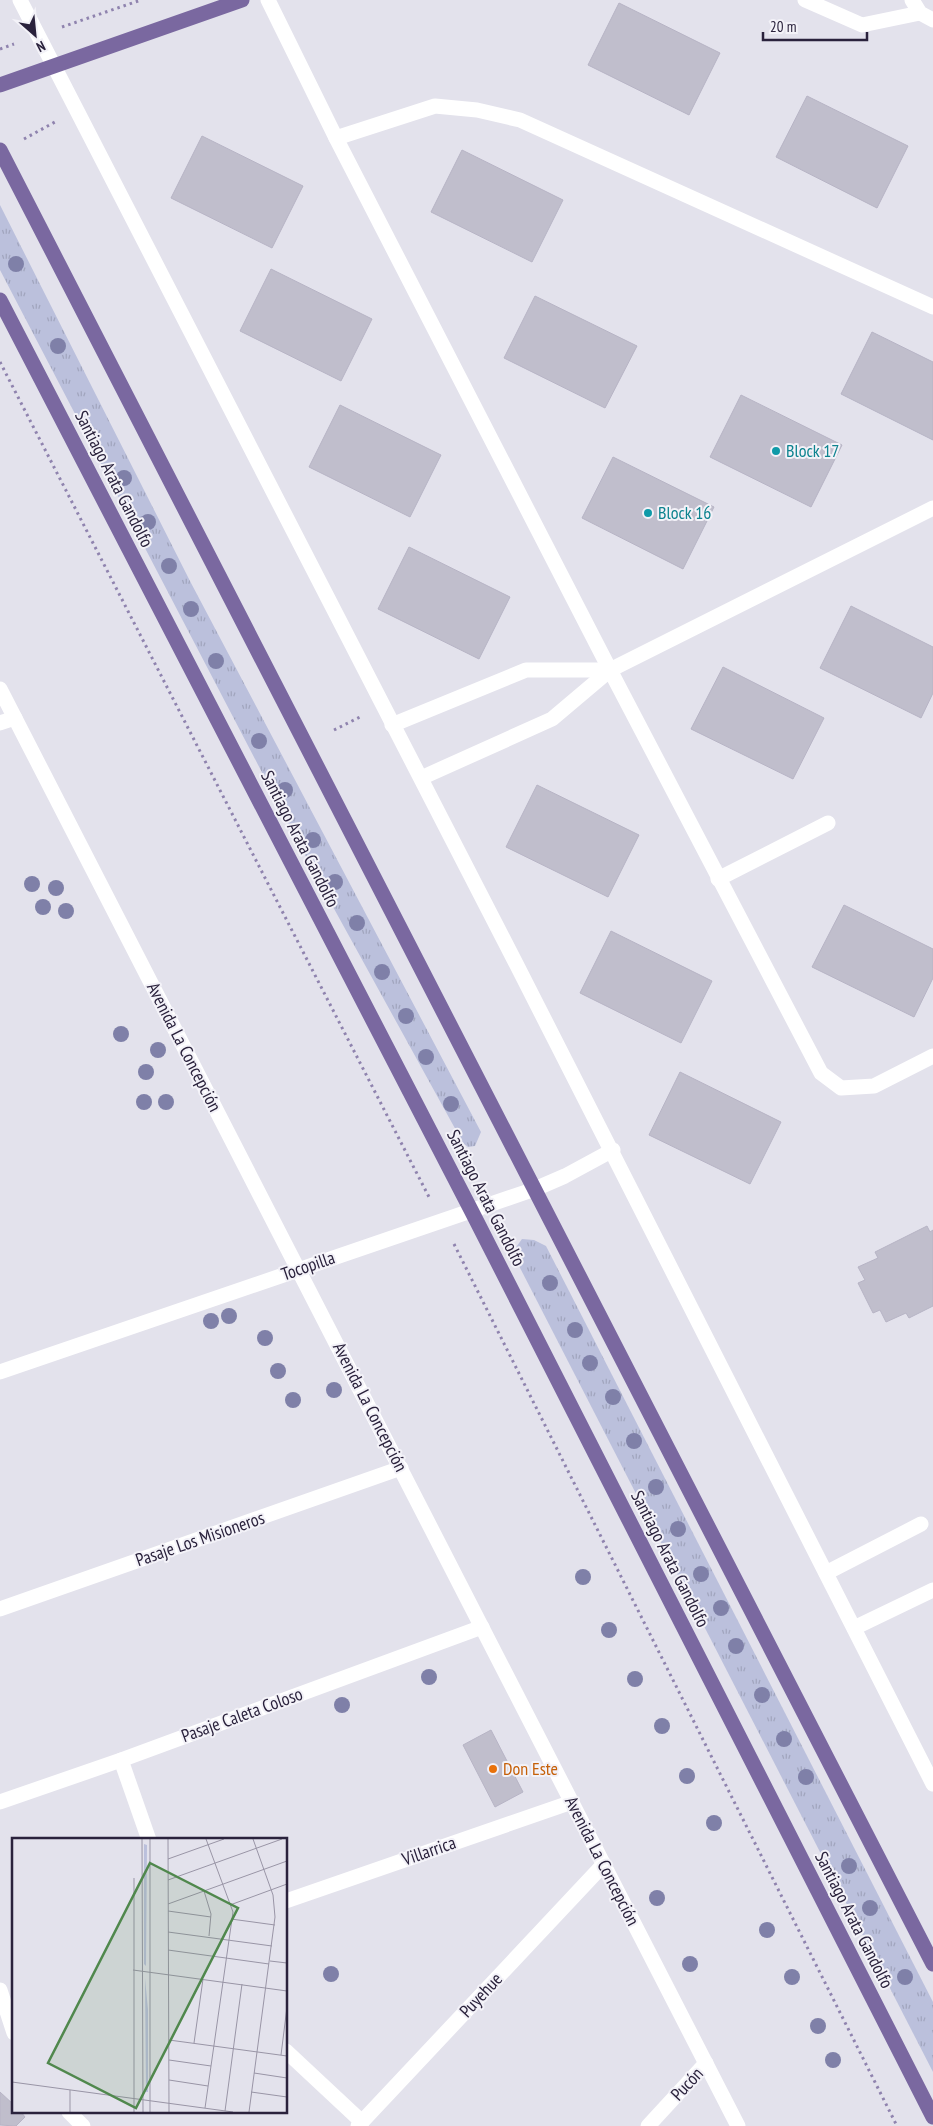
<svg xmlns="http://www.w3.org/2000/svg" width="933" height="2126" font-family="'PT Sans Narrow',sans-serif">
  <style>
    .grass { fill: url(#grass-tufts) }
    .building { fill: #c0becc; stroke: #b7b4c5 }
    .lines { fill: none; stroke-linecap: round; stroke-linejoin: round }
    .path { stroke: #8f83ae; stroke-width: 3; stroke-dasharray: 2.5 4; stroke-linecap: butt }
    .minor { stroke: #fff; stroke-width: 15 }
    .major { stroke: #7a68a0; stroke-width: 15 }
    .tree { fill: #7f80a8 }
    .culture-dot { fill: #0f9aa8; stroke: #f3f2f8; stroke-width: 2 }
    .food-dot { fill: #e8710a; stroke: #f3f2f8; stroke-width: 2 }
    .labels { text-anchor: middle; stroke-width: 4; stroke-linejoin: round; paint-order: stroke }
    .culture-label { font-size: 18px; fill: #0d838f; stroke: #f3f2f8; text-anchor: start }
    .street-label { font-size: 18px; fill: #2a223c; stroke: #f3f2f8 }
    .food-label { font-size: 18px; fill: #c56008; stroke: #f3f2f8; text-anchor: start }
    .inset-road { fill: none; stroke: #9995a6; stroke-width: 1 }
    .view { fill: #50884d; fill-opacity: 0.15; stroke: #50884d; stroke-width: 2.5 }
    .inset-edge { fill: none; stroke: #2a223c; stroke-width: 2.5 }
  </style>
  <defs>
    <pattern id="grass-tufts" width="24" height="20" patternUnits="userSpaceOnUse" patternTransform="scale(1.25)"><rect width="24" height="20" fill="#bbc0dc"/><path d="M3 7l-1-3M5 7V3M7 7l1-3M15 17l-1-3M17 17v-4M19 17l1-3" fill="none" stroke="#a1a5be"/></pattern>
  </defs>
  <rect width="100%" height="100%" fill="#e3e2ec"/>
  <g class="grass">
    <polygon points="0,205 191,583 481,1132 475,1146 468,1147 463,1143 316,876 0,270"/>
    <polygon points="522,1239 534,1240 546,1246 933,2002 933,2072 517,1262 514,1250"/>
  </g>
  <g class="building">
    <polygon points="619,3 720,53 689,115 588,65"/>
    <polygon points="807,96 908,146 877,208 776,157"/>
    <polygon points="202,136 303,186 272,248 171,198"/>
    <polygon points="462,150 563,200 532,262 431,212"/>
    <polygon points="271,269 372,319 341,381 240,331"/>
    <polygon points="535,296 637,346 605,408 504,358"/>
    <polygon points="872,332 933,362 933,440 841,394"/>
    <polygon points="741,395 842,445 811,507 710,457"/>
    <polygon points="340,405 441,455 410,517 309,467"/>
    <polygon points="613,457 714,507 683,569 582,518"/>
    <polygon points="409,547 510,597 479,659 378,609"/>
    <polygon points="851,606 933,647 933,693 921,718 820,668"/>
    <polygon points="723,667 824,718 793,779 691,729"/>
    <polygon points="537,785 639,835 608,897 506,847"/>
    <polygon points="844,905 933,949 933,978 914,1017 812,967"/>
    <polygon points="611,931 712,981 681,1043 580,993"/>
    <polygon points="680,1072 781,1122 750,1184 649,1135"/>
    <polygon points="927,1226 930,1232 933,1230 933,1306 909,1318 906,1313 886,1322 880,1310 873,1313 858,1283 865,1280 858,1267 878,1258 875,1252"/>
    <polygon points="491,1730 523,1792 495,1807 463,1745"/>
    <polygon points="0,2092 14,2105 14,2112 21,2112 25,2117 16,2126 0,2125"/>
  </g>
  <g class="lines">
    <g class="path">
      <polyline points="62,27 141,0"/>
      <polyline points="0,49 14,44"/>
      <polyline points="24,139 55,122"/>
      <polyline points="0,362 430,1199"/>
      <polyline points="334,730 360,717"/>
      <polyline points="454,1244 897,2126"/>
    </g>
    <g class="minor">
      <path d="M 20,0 C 326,594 633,1187 933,1784"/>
      <polyline points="268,0 336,138 610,670 821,1073 841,1088 874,1086 933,1056"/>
      <polyline points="805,0 862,25 920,13"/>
      <polyline points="912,0 920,13 933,20"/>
      <polyline points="336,138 435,106 477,110 520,120 933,307"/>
      <polyline points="0,689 738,2126"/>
      <polyline points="0,723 15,718"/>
      <polyline points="392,725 526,670 610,670"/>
      <polyline points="421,778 552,719 610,670 933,508"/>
      <polyline points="718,879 828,823"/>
      <polyline points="0,1372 535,1189 565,1176 613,1150"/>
      <polyline points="826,1573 921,1524"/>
      <polyline points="0,1609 401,1468"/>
      <polyline points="854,1628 933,1590"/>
      <polyline points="121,1760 149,1840"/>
      <polyline points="0,1802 121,1760 482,1627"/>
      <polyline points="286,1901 572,1802"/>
      <polyline points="0,1990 14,2033"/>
      <polyline points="286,2051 362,2122"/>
      <polyline points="69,2112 83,2126"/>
      <polyline points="358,2126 604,1864"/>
      <polyline points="648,2126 706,2063"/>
    </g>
    <g class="major">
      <polyline points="0,85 242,0"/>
      <polyline points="0,150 933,1964"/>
      <polyline points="0,300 471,1210 933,2117"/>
    </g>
  </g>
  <g class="tree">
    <circle cx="16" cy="264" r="8"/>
    <circle cx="58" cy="346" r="8"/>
    <circle cx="124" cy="478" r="8"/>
    <circle cx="148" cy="522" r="8"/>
    <circle cx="169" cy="566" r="8"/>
    <circle cx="191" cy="609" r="8"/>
    <circle cx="216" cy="661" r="8"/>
    <circle cx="259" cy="741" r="8"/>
    <circle cx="285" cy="790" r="8"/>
    <circle cx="313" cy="840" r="8"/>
    <circle cx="335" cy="882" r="8"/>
    <circle cx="32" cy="884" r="8"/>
    <circle cx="56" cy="888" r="8"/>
    <circle cx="43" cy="907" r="8"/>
    <circle cx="66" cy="911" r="8"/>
    <circle cx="357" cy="923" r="8"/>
    <circle cx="382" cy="972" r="8"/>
    <circle cx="406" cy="1016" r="8"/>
    <circle cx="121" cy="1034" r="8"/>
    <circle cx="158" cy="1050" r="8"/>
    <circle cx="426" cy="1057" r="8"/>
    <circle cx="146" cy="1072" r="8"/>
    <circle cx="144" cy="1102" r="8"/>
    <circle cx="166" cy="1102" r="8"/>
    <circle cx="451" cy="1104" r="8"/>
    <circle cx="550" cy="1283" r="8"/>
    <circle cx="229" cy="1316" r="8"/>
    <circle cx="211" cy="1321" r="8"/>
    <circle cx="575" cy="1330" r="8"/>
    <circle cx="265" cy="1338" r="8"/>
    <circle cx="590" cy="1363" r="8"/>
    <circle cx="278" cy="1371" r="8"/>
    <circle cx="334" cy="1390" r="8"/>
    <circle cx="613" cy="1397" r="8"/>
    <circle cx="293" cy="1400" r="8"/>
    <circle cx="634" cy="1441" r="8"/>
    <circle cx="656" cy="1487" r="8"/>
    <circle cx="678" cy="1529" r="8"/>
    <circle cx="701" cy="1574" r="8"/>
    <circle cx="583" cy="1577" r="8"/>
    <circle cx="721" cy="1608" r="8"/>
    <circle cx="609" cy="1630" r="8"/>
    <circle cx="736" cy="1646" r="8"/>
    <circle cx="429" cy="1677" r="8"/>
    <circle cx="635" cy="1679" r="8"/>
    <circle cx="762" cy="1695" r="8"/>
    <circle cx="342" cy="1705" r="8"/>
    <circle cx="662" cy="1726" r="8"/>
    <circle cx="784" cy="1739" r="8"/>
    <circle cx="687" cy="1776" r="8"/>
    <circle cx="806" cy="1777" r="8"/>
    <circle cx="714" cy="1823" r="8"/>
    <circle cx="849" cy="1866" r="8"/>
    <circle cx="657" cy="1898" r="8"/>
    <circle cx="870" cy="1908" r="8"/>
    <circle cx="767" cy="1930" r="8"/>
    <circle cx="690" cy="1964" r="8"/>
    <circle cx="331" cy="1974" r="8"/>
    <circle cx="792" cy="1977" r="8"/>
    <circle cx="905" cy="1977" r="8"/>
    <circle cx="818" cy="2026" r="8"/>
    <circle cx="833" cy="2060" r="8"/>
  </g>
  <g class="culture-dot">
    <circle cx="776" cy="451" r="5"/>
    <circle cx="648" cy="513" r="5"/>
  </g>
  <circle class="food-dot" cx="493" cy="1769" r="5"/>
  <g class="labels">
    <g class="culture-label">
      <text x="786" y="457">Block 17</text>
      <text x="658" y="519">Block 16</text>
    </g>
    <g class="street-label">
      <text transform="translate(114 479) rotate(63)" y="6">Santiago Arata Gandolfo</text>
      <text transform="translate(300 839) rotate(63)" y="6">Santiago Arata Gandolfo</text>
      <text transform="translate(184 1047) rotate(63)" y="6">Avenida La Concepción</text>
      <text transform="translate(486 1198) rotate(63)" y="6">Santiago Arata Gandolfo</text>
      <text transform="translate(308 1266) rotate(-19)" y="6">Tocopilla</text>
      <text transform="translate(370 1407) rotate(63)" y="6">Avenida La Concepción</text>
      <text transform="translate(200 1539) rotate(-19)" y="6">Pasaje Los Misioneros</text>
      <text transform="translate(670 1559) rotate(63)" y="6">Santiago Arata Gandolfo</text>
      <text transform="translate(242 1715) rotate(-20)" y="6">Pasaje Caleta Coloso</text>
      <text transform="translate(429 1851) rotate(-19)" y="6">Villarrica</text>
      <text transform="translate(602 1861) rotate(63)" y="6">Avenida La Concepción</text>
      <text transform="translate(854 1920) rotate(63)" y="6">Santiago Arata Gandolfo</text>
      <text transform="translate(481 1995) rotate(-47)" y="6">Puyehue</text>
      <text transform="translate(687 2084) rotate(-47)" y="6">Pucón</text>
    </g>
    <g class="food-label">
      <text x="503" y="1775">Don Este</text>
    </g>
  </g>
  <g transform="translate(12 1838)">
    <rect width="275" height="275" fill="#e3e2ec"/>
    <path d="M 132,6 L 135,7 L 134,128 L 132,126 ZM 133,140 L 136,172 L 136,254 L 134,254 Z" fill="#bbc0dc"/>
    <path class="inset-road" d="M 130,1 L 131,274M 138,1 L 138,274M 156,1 L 157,274M 156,21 L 212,1M 122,40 L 122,274M 156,42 L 270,1M 192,53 L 199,76 L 197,98M 156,66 L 275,23M 218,67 L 275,46M 156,73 L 199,79M 219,81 L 263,87M 156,94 L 260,108M 156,112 L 257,126M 258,123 L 275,125M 121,132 L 275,153M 157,202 L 275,218M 182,205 L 191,141M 269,217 L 275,169M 157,222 L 199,228M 242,235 L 275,240M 157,242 L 196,248M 0,244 L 221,274M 239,254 L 275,259M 193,270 L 221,74 L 194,1M 213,273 L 230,146M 58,274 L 58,252M 237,274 L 263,79 L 261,57 L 241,1"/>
    <path class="view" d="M 138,25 L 226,70 L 124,270 L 36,225 Z"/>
    <rect width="275" height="275" class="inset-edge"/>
  </g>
  <g transform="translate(35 35) rotate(153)" stroke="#f3f2f8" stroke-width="4" paint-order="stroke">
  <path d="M0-4L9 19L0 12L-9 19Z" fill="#2a223c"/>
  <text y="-8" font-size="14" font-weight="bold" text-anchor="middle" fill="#2a223c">N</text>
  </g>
  <path d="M763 32v8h104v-8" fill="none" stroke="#2a223c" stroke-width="2.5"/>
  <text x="770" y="32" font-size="15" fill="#2a223c" stroke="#f3f2f8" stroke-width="4" paint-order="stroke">20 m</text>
</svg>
